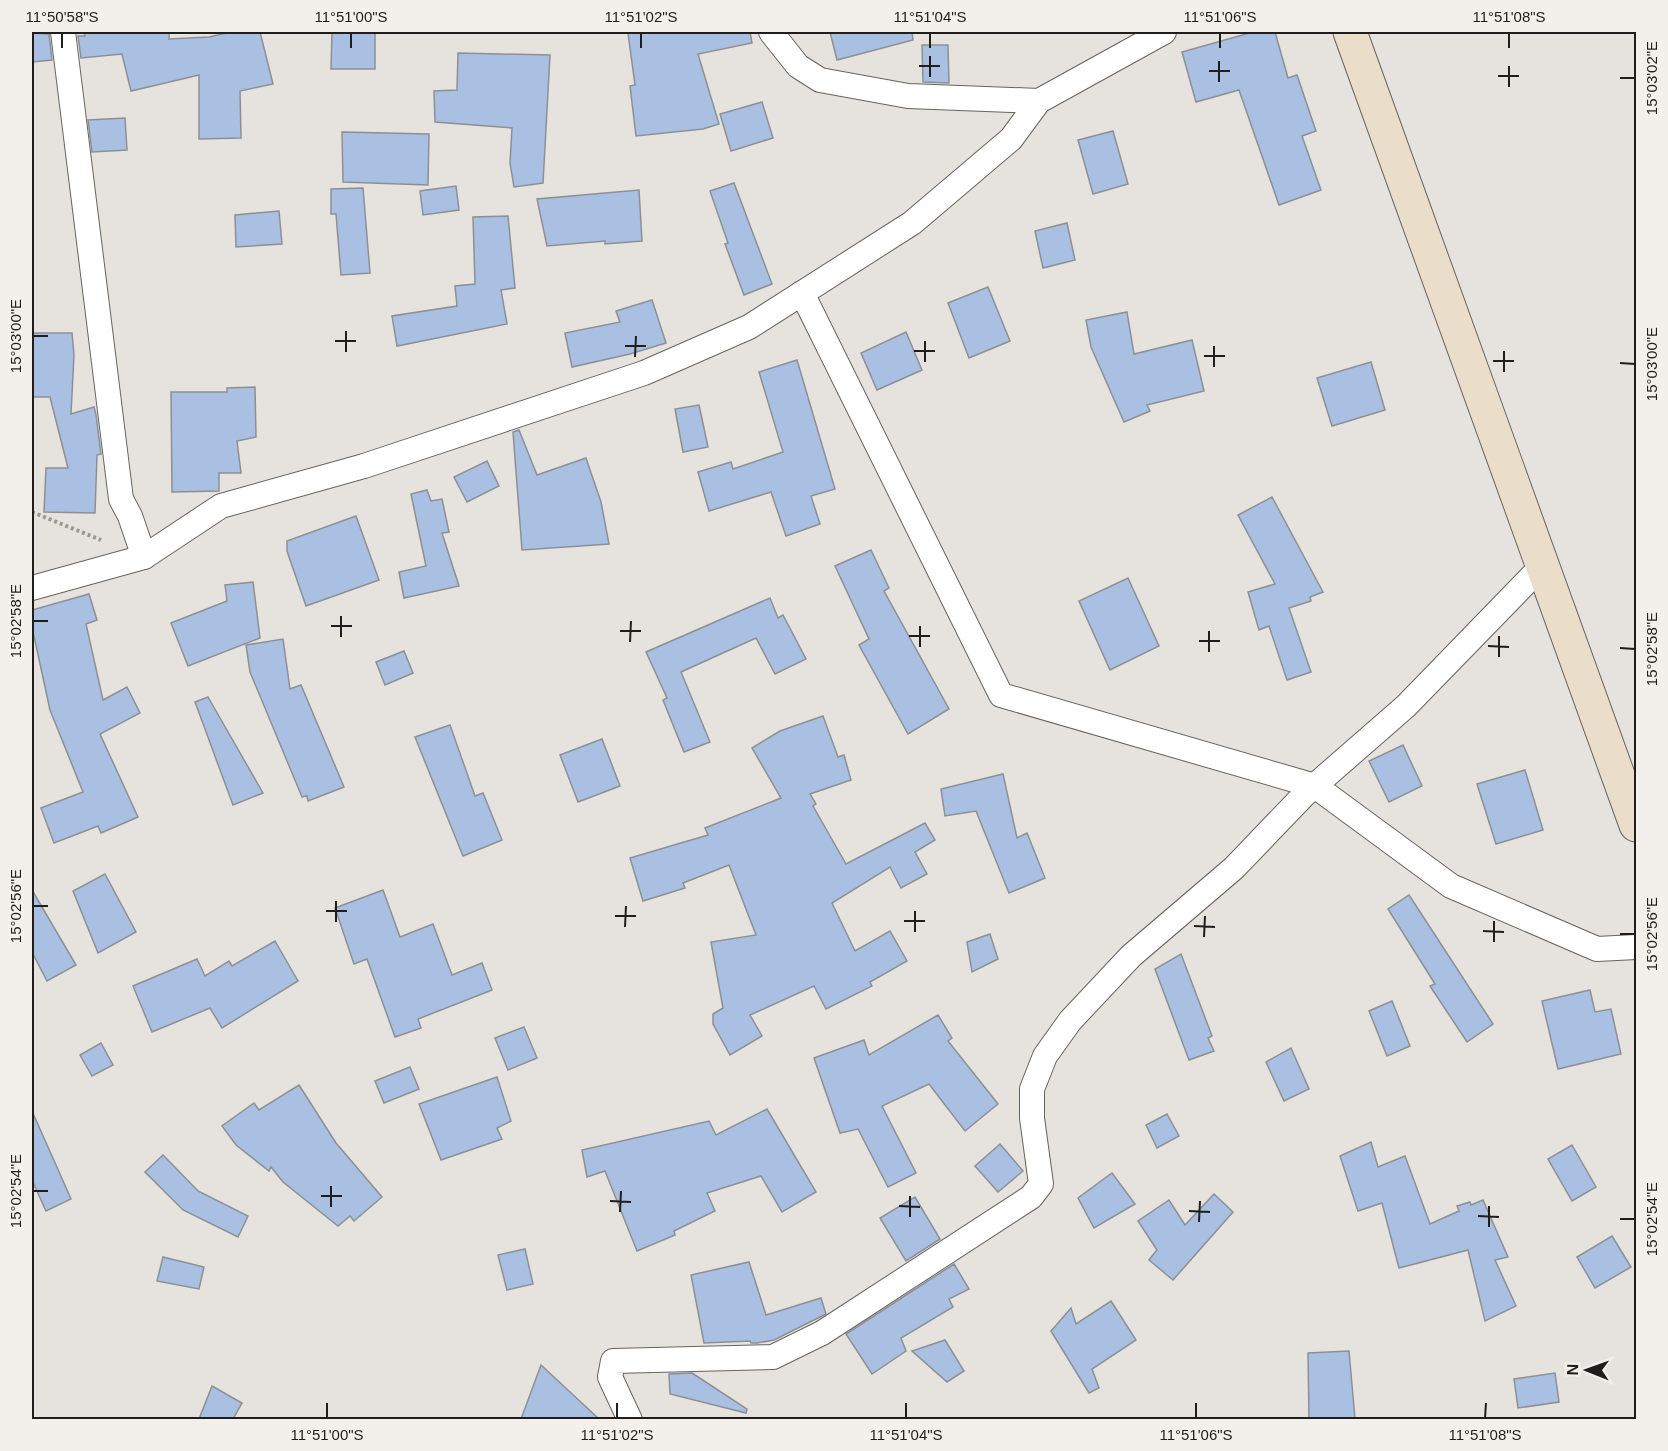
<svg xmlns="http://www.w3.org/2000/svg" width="1668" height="1451" font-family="Helvetica,sans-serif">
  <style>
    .building { fill: #a9c0e2; stroke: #8c9095; stroke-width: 1.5 }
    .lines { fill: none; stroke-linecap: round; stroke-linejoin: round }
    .street-casing { stroke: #67645f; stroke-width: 26 }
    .secondary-casing { stroke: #67645f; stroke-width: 35 }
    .path { stroke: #9a9794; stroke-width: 4; stroke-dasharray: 3 3; stroke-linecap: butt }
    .street { stroke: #fff; stroke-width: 24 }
    .secondary { stroke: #eaddca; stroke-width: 33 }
    .ticks { fill: none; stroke: #201e1d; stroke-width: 2 }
    .neatline { fill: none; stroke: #201e1d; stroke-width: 2 }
    .ticks-label { font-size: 15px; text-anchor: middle; fill: #201e1d }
  </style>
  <rect width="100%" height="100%" fill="#e6e2dd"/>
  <g class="building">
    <polygon points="84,32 169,32 169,39 209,37 231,32 260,32 273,84 240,91 241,138 199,139 199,75 131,91 122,54 81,58 78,36 85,36"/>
    <polygon points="332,32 375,32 375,69 331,69"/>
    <polygon points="644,32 750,32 752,43 698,54 719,124 703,129 636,136 630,86 635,85 628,33"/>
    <polygon points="830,32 912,32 913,40 837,60"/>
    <polygon points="1253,32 1275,32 1288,78 1297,75 1316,131 1302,136 1321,190 1279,205 1239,90 1196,102 1182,52"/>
    <polygon points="32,33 49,34 52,60 32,62"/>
    <polygon points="922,45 948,45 949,83 923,82"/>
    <polygon points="458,53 550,55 543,183 514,187 510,163 512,128 435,122 434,91 457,90"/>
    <polygon points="762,102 773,138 731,151 720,114"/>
    <polygon points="125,118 127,150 92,152 88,120"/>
    <polygon points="1113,131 1128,184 1093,194 1078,140"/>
    <polygon points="342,132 429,134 428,185 343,182"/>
    <polygon points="734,183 772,284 744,295 725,244 728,243 710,191"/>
    <polygon points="456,186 459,210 423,215 420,191"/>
    <polygon points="363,188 370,273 341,275 336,214 331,214 331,189"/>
    <polygon points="639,190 642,241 605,244 605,241 547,246 537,199"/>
    <polygon points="279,211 282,244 236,247 235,215"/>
    <polygon points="508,216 515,288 501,290 507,324 397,346 392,316 457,306 455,286 475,284 473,217"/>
    <polygon points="1067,223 1075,260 1043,268 1035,231"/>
    <polygon points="988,287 1010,341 969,358 948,303"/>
    <polygon points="652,300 666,343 630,354 572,367 565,333 620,322 616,311"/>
    <polygon points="1127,312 1134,354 1192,340 1204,391 1147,405 1150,411 1124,422 1091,347 1086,320"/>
    <polygon points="906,332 922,370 877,390 861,353"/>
    <polygon points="32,333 72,333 74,355 71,414 94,407 96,415 101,454 97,455 95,513 44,512 46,468 68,468 50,397 32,397"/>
    <polygon points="797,360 835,489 811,496 820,524 786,536 771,492 709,511 698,472 731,462 733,469 783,452 759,372"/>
    <polygon points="1371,362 1385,410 1332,426 1317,378"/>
    <polygon points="255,387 256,437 237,441 241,473 219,473 219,491 172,492 171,392 227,392 227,388"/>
    <polygon points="699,405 708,447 683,452 675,409"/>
    <polygon points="519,430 537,475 586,458 601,502 609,544 522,550 513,432"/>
    <polygon points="487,461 499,486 467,502 454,477"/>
    <polygon points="427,490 431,501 442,499 449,532 442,533 459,586 404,598 399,572 426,566 411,494"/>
    <polygon points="1272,497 1323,592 1310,597 1311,601 1289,608 1311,672 1287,680 1269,626 1259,630 1248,592 1275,584 1238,515"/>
    <polygon points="356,516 379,580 306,606 287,551 287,541"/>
    <polygon points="871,550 889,588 884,591 949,709 908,734 859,645 869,639 835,566"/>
    <polygon points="1128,578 1159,646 1110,670 1079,601"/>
    <polygon points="253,582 260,638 188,666 171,623 227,601 225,585"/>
    <polygon points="89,594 97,620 86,624 103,700 127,687 140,713 100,734 138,817 101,833 98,826 54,843 41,808 83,792 50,710 32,627 32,610"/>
    <polygon points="770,598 778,618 783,615 806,659 775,674 756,638 681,672 710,742 684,752 663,700 667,698 646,652"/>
    <polygon points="283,639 290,689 301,685 344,787 308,801 307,796 302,797 250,672 246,645"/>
    <polygon points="404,651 413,673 385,685 376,662"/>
    <polygon points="208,697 263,793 233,805 195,702"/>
    <polygon points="823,716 838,757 844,755 851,780 810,794 816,804 813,806 846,864 925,823 935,840 915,852 927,874 901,888 890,867 832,903 855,951 890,931 907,961 870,982 872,986 826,1009 814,986 750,1015 762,1036 730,1055 713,1024 713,1014 723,1008 711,942 756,935 729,865 683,883 685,888 643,901 630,858 708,835 705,828 781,798 752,748 780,731"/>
    <polygon points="450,725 475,796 483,793 502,840 463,856 415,737"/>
    <polygon points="602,739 620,786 578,802 560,755"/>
    <polygon points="1403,745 1422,786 1389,802 1369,761"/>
    <polygon points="1525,770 1543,830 1496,844 1477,784"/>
    <polygon points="1003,774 1017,838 1027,833 1045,878 1009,893 976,811 945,816 941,789"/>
    <polygon points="105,874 136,932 98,953 73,891"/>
    <polygon points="32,890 76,965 47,981 32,952"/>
    <polygon points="383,890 400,937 433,924 452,975 482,963 492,990 418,1019 421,1028 395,1037 367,959 354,964 335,908"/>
    <polygon points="1409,895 1493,1024 1467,1042 1430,986 1435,984 1388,909"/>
    <polygon points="990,934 998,959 972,972 967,942"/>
    <polygon points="275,941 298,981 222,1028 210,1008 152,1032 133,986 197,959 205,976 229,961 232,966"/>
    <polygon points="1181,954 1212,1036 1208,1038 1214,1051 1189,1060 1155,969"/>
    <polygon points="1590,990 1595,1012 1611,1009 1621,1054 1558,1069 1542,1001"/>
    <polygon points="1392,1001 1410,1046 1387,1056 1369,1011"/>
    <polygon points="938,1015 952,1038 948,1041 998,1104 965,1131 929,1084 882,1106 916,1173 888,1187 858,1129 840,1133 814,1058 864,1040 869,1055"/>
    <polygon points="524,1027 537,1058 508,1070 495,1038"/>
    <polygon points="101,1043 113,1065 92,1076 80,1055"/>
    <polygon points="1291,1048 1309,1089 1284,1101 1266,1062"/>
    <polygon points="410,1067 419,1089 384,1103 375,1081"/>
    <polygon points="497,1077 511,1121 497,1128 502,1139 441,1160 419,1104"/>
    <polygon points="299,1085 336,1143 382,1197 354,1221 350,1216 338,1226 283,1182 271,1167 269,1171 236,1145 222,1126 254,1103 259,1110"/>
    <polygon points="767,1109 816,1192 782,1212 761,1176 707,1193 715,1211 674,1231 675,1235 637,1251 605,1171 587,1177 582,1150 709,1121 716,1135"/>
    <polygon points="32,1111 71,1199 46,1211 32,1180"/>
    <polygon points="1167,1114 1179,1136 1157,1148 1146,1125"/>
    <polygon points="1371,1142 1378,1167 1405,1156 1430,1224 1459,1211 1457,1206 1470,1202 1471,1205 1483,1200 1508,1257 1495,1260 1516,1306 1485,1321 1468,1250 1399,1268 1382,1203 1358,1211 1340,1156"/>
    <polygon points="1000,1144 1023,1171 998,1192 975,1166"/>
    <polygon points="1572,1145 1596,1187 1572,1201 1548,1159"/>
    <polygon points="163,1155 198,1191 248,1216 238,1237 183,1210 145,1172"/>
    <polygon points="1112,1173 1135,1204 1094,1228 1078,1198"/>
    <polygon points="1214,1194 1233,1212 1173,1280 1149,1260 1157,1250 1138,1221 1169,1200 1185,1225"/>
    <polygon points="915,1197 940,1239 906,1261 880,1218"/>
    <polygon points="1612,1236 1631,1267 1595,1288 1577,1257"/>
    <polygon points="525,1249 533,1284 507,1290 498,1255"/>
    <polygon points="163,1257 204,1267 199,1289 157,1281"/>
    <polygon points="749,1262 766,1315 821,1298 826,1314 774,1340 757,1343 751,1343 750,1341 704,1343 691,1275"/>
    <polygon points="954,1264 969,1289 949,1299 953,1307 901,1338 906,1351 872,1374 846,1334"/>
    <polygon points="1111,1301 1136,1340 1092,1369 1099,1388 1089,1393 1051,1331 1071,1308 1076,1324"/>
    <polygon points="945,1340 964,1371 947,1382 912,1351"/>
    <polygon points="1349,1351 1355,1419 1309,1419 1308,1353"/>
    <polygon points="541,1365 599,1419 521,1419"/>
    <polygon points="692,1373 747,1409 746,1413 670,1394 669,1374"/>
    <polygon points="1555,1373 1559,1402 1518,1408 1514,1379"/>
    <polygon points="212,1386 242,1403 233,1419 199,1419"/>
  </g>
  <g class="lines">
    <defs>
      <g id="street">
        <polyline points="63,32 121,499 130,516 144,557 221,506 364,466 644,373 749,327 912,223 1011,139 1039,101 1164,32"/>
        <polyline points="771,32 798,66 820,80 908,96 1039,101"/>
        <polyline points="802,293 1001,695 1315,786 1451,886 1597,949 1636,947"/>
        <polyline points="32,588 144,557"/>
        <polyline points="630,1420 610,1377 613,1361 773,1357 822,1333 1031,1197 1041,1184 1032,1118 1032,1089 1045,1056 1070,1021 1131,956 1234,868 1304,795 1406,706 1542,566"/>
      </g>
      <polyline id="secondary" points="1350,32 1636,825"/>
    </defs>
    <use href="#street" class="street-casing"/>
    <use href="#secondary" class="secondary-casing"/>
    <polyline class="path" points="32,512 101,540"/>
    <use href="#street" class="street"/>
    <use href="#secondary" class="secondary"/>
  </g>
  <path class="ticks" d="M 62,48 L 62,33M 351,48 L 351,33M 641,48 L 641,33M 930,48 L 930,33M 1220,48 L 1220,33M 1509,48 L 1509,33M 919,66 L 940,66M 1209,71 L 1230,71M 1498,76 L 1519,76M 930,77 L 930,56M 1620,78 L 1635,78M 1219,82 L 1219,61M 1509,87 L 1509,66M 33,336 L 48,336M 335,341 L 356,341M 625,346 L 646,346M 914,351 L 935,351M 346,352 L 346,331M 1204,356 L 1225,356M 635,357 L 636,336M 1493,361 L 1514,361M 925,362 L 925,341M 1620,363 L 1635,364M 1214,367 L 1214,346M 1504,372 L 1504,351M 33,621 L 48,621M 331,626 L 352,626M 620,631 L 641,631M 909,636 L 930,636M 341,637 L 341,616M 1199,641 L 1220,641M 630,642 L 631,621M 1488,646 L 1509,647M 920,647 L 920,626M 1620,648 L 1635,649M 1209,652 L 1209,631M 1499,657 L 1499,636M 33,906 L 48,906M 326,911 L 347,911M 615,916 L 636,916M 904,921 L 925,921M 336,922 L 336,901M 1194,926 L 1215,927M 625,927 L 626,906M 1483,931 L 1504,932M 915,932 L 915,911M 1620,934 L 1635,934M 1204,937 L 1205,916M 1494,942 L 1494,921M 33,1191 L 48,1191M 321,1196 L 342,1196M 610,1201 L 631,1202M 899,1206 L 920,1207M 331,1207 L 331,1186M 1189,1211 L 1210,1212M 620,1212 L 621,1191M 1478,1216 L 1499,1217M 910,1217 L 910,1196M 1620,1219 L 1635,1219M 1199,1222 L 1200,1201M 1489,1227 L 1489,1206M 327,1418 L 327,1403M 617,1418 L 617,1403M 906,1418 L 906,1403M 1196,1418 L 1196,1403M 1485,1418 L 1486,1403"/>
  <rect width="1668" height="1451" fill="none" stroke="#f3efea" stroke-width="66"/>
  <g transform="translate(1587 1370) rotate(271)" stroke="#f3efea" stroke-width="4.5" paint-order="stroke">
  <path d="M0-4.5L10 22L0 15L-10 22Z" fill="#201e1d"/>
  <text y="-9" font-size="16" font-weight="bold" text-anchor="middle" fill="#201e1d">N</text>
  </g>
  <rect x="33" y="33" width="1602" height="1385" class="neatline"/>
  <g class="ticks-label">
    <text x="62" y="22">11°50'58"S</text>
    <text x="351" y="22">11°51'00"S</text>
    <text x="641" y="22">11°51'02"S</text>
    <text x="930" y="22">11°51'04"S</text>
    <text x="1220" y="22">11°51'06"S</text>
    <text x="1509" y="22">11°51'08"S</text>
    <text transform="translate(1652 78) rotate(-90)" y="5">15°03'02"E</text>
    <text transform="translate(16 336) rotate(-90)" y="5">15°03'00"E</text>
    <text transform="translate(1652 364) rotate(-90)" y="5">15°03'00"E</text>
    <text transform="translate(16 621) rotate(-90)" y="5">15°02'58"E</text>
    <text transform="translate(1652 649) rotate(-90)" y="5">15°02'58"E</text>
    <text transform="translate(16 906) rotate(-90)" y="5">15°02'56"E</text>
    <text transform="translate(1652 934) rotate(-90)" y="5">15°02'56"E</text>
    <text transform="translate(16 1191) rotate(-90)" y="5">15°02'54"E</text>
    <text transform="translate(1652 1219) rotate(-90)" y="5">15°02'54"E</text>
    <text x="327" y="1440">11°51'00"S</text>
    <text x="617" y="1440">11°51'02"S</text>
    <text x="906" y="1440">11°51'04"S</text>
    <text x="1196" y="1440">11°51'06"S</text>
    <text x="1485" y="1440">11°51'08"S</text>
  </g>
</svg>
